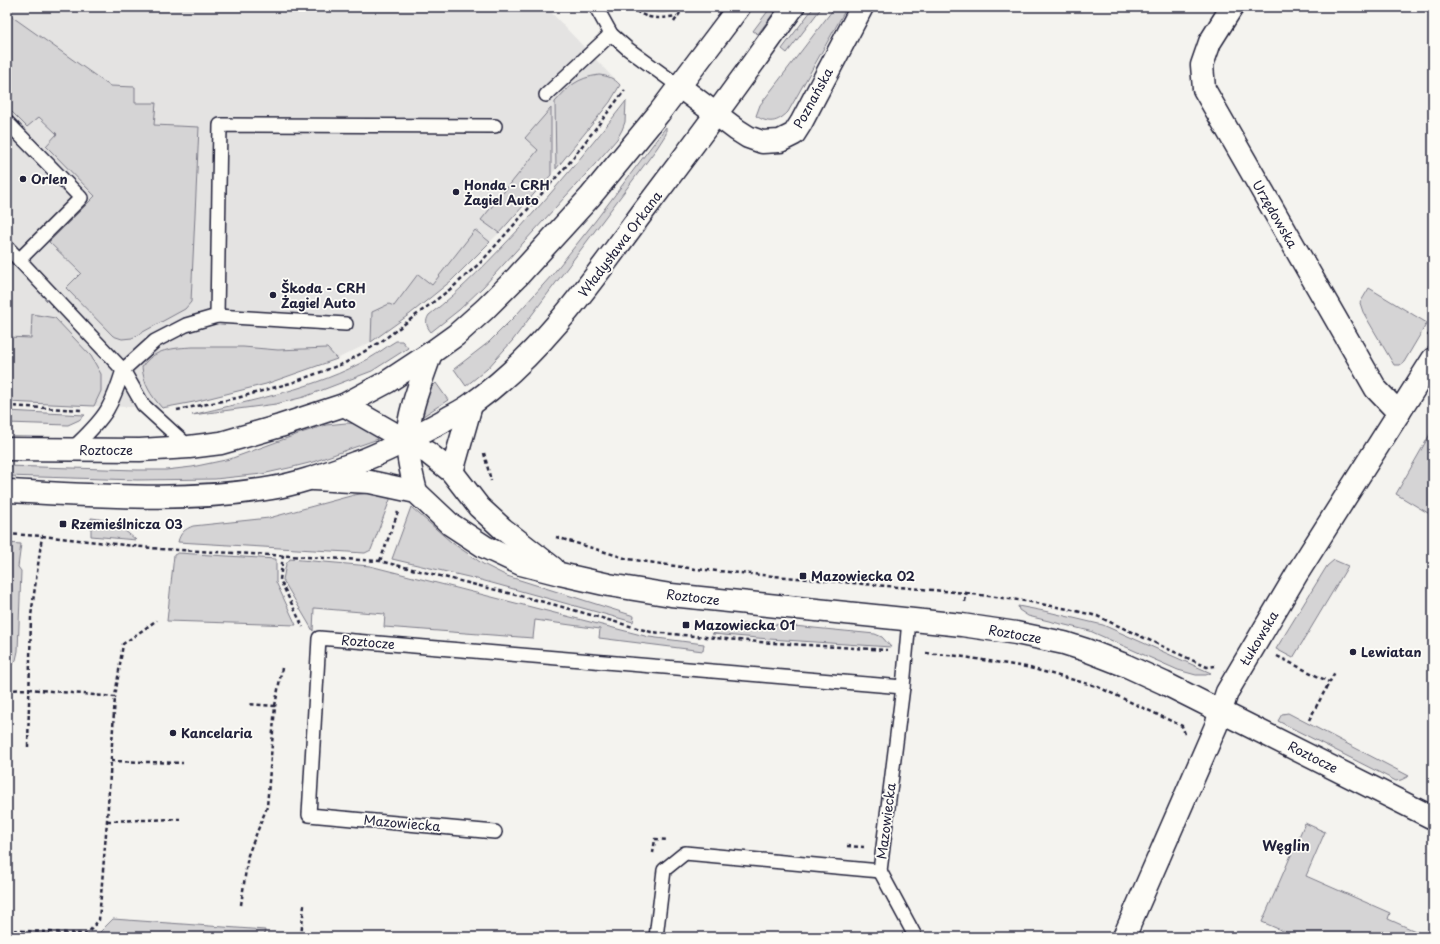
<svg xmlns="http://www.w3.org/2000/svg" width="1440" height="944" font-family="'Playpen Sans',sans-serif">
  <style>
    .built { fill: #e4e3e2 }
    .green { fill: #d5d4d5; stroke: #7c7b88 }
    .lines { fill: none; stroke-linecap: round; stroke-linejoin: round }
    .service-casing { stroke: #22223b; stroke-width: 16 }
    .minor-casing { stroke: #22223b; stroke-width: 25 }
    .tertiary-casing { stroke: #22223b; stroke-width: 25 }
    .path { stroke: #22223b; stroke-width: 2.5; stroke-dasharray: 4 3; stroke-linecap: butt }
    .service { stroke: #fdfcf7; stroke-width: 13 }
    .minor { stroke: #fdfcf7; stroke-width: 22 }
    .tertiary { stroke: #fdfcf7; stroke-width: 22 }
    .poi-dot { fill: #22223b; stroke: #fdfcf7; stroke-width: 1.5 }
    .labels { text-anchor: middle; stroke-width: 3.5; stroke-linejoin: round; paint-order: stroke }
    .street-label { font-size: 13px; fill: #22223b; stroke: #fdfcf7 }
    .poi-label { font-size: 13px; font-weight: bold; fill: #22223b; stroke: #fdfcf7; text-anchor: start }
    .neighbourhood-label { font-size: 14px; font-weight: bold; fill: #22223b; stroke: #fdfcf7 }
  </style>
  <rect width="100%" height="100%" fill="#f4f3ef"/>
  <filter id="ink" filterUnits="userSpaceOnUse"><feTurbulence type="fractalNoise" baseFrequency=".025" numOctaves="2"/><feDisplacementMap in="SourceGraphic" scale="8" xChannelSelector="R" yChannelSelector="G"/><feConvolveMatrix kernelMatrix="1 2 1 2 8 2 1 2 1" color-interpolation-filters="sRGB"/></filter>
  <g filter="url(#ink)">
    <polygon class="built" points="7,7 546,7 620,85 610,102 556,169 499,233 451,281 410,314 371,342 337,359 266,384 177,405 162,408 94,406 7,402"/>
    <g class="green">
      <polygon points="7,7 11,7 11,16 110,86 135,87 135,103 156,103 154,125 199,127 191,302 185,309 132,338 122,339 113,336 66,288 81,273 49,242 95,196 46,146 57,134 39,117 27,127 7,107"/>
      <path d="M 641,7 L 674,7 C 665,17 652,11 641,7 Z"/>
      <polygon points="771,7 778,7 758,34 753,31"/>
      <polygon points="814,7 822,7 787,53 782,49"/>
      <path d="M 835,7 L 847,7 L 788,112 C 777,123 769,124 756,116 L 760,105 Z"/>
      <path d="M 599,75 C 608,76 614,78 620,85 L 610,102 L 556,169 L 555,102 C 569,86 577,78 599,75 Z"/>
      <path d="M 626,101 L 625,122 L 622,130 L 617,139 L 596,163 L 483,287 L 459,310 L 431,332 C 426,326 425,321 429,315 C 463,289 491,259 520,228 C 557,187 592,145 626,101 Z"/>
      <polygon points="551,108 551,175 499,233 481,220 538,150 525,138"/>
      <polygon points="666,127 666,134 657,148 513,340 487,369 466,386 454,369 489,342 517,314 552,275 596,220"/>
      <polygon points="475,230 490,242 451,281 410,314 371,342 372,312 389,304 394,306 418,274 432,285"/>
      <polygon points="1369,288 1427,323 1404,362 1400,365 1394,365 1363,312 1360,303"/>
      <polygon points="32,314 55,318 91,356 101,374 101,391 94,406 7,402 7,337 31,338"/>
      <path d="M 396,341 L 402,341 L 408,348 L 372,371 L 304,397 L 276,404 L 192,415 C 252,400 316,389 370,358 C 379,353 387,346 396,341 Z"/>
      <path d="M 193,347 L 243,347 L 278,350 L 327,348 L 337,359 L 266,384 L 194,402 L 162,408 C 150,394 144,385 142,367 C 153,349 174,348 193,347 Z"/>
      <polygon points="436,383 448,400 423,416 419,416 427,392"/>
      <polygon points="7,411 85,415 79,420 68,425 7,423"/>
      <polygon points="346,423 363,424 380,437 378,439 313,462 289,468 262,474 215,479 137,480 7,476 7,466 137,470 166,470 192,467 230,459 301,433 326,425"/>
      <polygon points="1433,429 1433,516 1396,494"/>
      <path d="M 368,493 L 391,497 L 371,550 L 365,553 L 178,542 C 180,533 185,529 193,526 L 269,518 L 354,495 Z"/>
      <polygon points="411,507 451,542 483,564 507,576 634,616 633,622 481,580 392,559"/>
      <path d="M 91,518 C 109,519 123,528 136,540 L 91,536 Z"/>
      <polygon points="7,543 21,544 18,567 21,571 18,651 16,660 7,670"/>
      <polygon points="178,553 276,559 276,582 296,625 167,621 174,555"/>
      <polygon points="290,559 370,566 649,637 704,644 703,651 599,638 600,629 535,620 533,638 384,627 385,614 314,608 313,631 283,580 286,564"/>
      <polygon points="1334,560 1348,566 1293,658 1276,649 1327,566"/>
      <polygon points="1018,606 1044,611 1103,625 1211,673 1206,675 1196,675 1178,670 1090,631 1028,616 1019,610"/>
      <polygon points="763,623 875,634 882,637 891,647 769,639 712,634 742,624"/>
      <polygon points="1288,713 1409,776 1401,780 1396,781 1278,721 1282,714"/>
      <polygon points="1305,823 1325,832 1306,876 1390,913 1388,919 1429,937 1297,937 1262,922"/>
      <polygon points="113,919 265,930 264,937 95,937"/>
    </g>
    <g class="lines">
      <defs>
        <g id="service">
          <polyline points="596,7 611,34 628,49 680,87"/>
          <polyline points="546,95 611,34"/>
          <polyline points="7,122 81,198 19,260"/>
          <polyline points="7,247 123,370 155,341 186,325 217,316 220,125 495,126"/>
          <polyline points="217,316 346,324"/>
          <path d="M 71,450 C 83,438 98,425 107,410 C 114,398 119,383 123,370 L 143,405 L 189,447"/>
          <polyline points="495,832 309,815 319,638 903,687"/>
          <polyline points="880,871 903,687 909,620"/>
          <polyline points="880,871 914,934 913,937"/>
          <polyline points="656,937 664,870 685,853 880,871"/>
        </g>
        <g id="minor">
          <polyline points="1232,7 1210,42 1202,65 1204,89 1376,389 1399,413"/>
          <polyline points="680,87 737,130 748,137 762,142 780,141 794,134 801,123 862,7"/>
          <polyline points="1124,937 1216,726 1227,692 1298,572 1433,359"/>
        </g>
        <g id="tertiary">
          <polyline points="344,405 428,453 452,472 479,507 503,529 553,568"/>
          <polyline points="7,449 140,450 189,447 221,443 280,426 344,405 387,382 431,353 456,335 485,309 517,277 590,197 659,113 739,7"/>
          <polyline points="452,472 471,405"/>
          <polyline points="313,479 370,482 416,492 450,524 485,547 521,564 560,574 609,585 671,595 962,625 1016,633 1064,643 1086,650 1127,666 1164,683 1433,818"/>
          <path d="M 7,491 C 95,495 184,503 272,488 C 302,483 329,472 358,462 C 388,451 415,436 443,421 C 453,415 464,410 473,403 C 544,352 594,278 645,209 C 696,142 745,75 793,7"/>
          <path d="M 416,492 C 412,475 407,457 407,440 C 409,409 421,382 431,353"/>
        </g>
      </defs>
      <use href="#service" class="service-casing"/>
      <use href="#minor" class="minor-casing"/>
      <use href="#tertiary" class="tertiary-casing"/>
      <g class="path">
        <path d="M 630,7 C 647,20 656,19 677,16"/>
        <polyline points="674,22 684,7"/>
        <polyline points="1428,336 1433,328"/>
        <polyline points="7,406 83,410"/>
        <polyline points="177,410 237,398 294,382 345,363 382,341 453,287 481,262 569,163 625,90"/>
        <polyline points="484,453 491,481"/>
        <polyline points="7,534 42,536 161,549 380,561 552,604 651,632 759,642 887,650"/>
        <polyline points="556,537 628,559 695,569 966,593 965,602"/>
        <polyline points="283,555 280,580 303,627"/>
        <polyline points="380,561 398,512"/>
        <polyline points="966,593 1025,601 1068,609 1097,616 1207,667 1215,666"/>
        <polyline points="926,653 958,656 1026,667 1096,686 1182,726 1185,734"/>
        <polyline points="1277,656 1329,682"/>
        <polyline points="7,690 29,689 115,697 123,644 157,620"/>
        <polyline points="275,706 282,668"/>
        <polyline points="1309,720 1335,672"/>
        <polyline points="28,747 31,616 42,536"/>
        <polyline points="111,761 183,763"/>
        <polyline points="107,821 180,819"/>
        <polyline points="847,846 864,847"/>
        <polyline points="653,853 655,839 668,840"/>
        <polyline points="241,905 248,855 267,807 275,706 248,704"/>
        <polyline points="7,930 87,934 99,920 107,821 115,697"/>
        <polyline points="301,937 304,905"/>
      </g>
      <use href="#service" class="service"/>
      <use href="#minor" class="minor"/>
      <use href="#tertiary" class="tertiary"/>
    </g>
  </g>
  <g class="poi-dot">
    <circle cx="23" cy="179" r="4"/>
    <circle cx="456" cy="192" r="4"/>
    <circle cx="273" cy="295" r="4"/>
    <rect x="59" y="520" width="8" height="8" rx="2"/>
    <rect x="799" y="572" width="8" height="8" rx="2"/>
    <rect x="682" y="621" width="8" height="8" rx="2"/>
    <circle cx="1353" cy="652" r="4"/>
    <circle cx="173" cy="733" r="4"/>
  </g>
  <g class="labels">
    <g class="street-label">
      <text transform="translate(813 98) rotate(-61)" y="5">Poznańska</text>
      <text transform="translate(1275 214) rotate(60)" y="5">Urzędowska</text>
      <text transform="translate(620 244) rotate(-53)" y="5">Władysława Orkana</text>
      <text x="106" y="455">Roztocze</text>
      <text transform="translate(693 597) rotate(7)" y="5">Roztocze</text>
      <text transform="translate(1015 634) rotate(10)" y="5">Roztocze</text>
      <text transform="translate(1259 638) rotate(-59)" y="5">Łukowska</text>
      <text transform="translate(368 642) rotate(5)" y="5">Roztocze</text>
      <text transform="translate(1313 757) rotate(27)" y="5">Roztocze</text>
      <text transform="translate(886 821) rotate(-83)" y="5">Mazowiecka</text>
      <text transform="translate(402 823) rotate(5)" y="5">Mazowiecka</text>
    </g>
    <g class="poi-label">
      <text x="31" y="184">Orlen</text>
      <text x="464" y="190">Honda - CRH<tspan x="464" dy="15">Żagiel Auto</tspan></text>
      <text x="281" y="293">Škoda - CRH<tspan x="281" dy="15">Żagiel Auto</tspan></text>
      <text x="71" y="529">Rzemieślnicza 03</text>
      <text x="811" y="581">Mazowiecka 02</text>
      <text x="694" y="630">Mazowiecka 01</text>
      <text x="1361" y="657">Lewiatan</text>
      <text x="181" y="738">Kancelaria</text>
    </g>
    <g class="neighbourhood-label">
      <text x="1286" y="851">Węglin</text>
    </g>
  </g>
  <rect width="1440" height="944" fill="none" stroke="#fdfcf7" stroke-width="24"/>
  <rect x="12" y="12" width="1416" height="920" fill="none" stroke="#22223b" stroke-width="1.5" filter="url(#ink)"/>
</svg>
